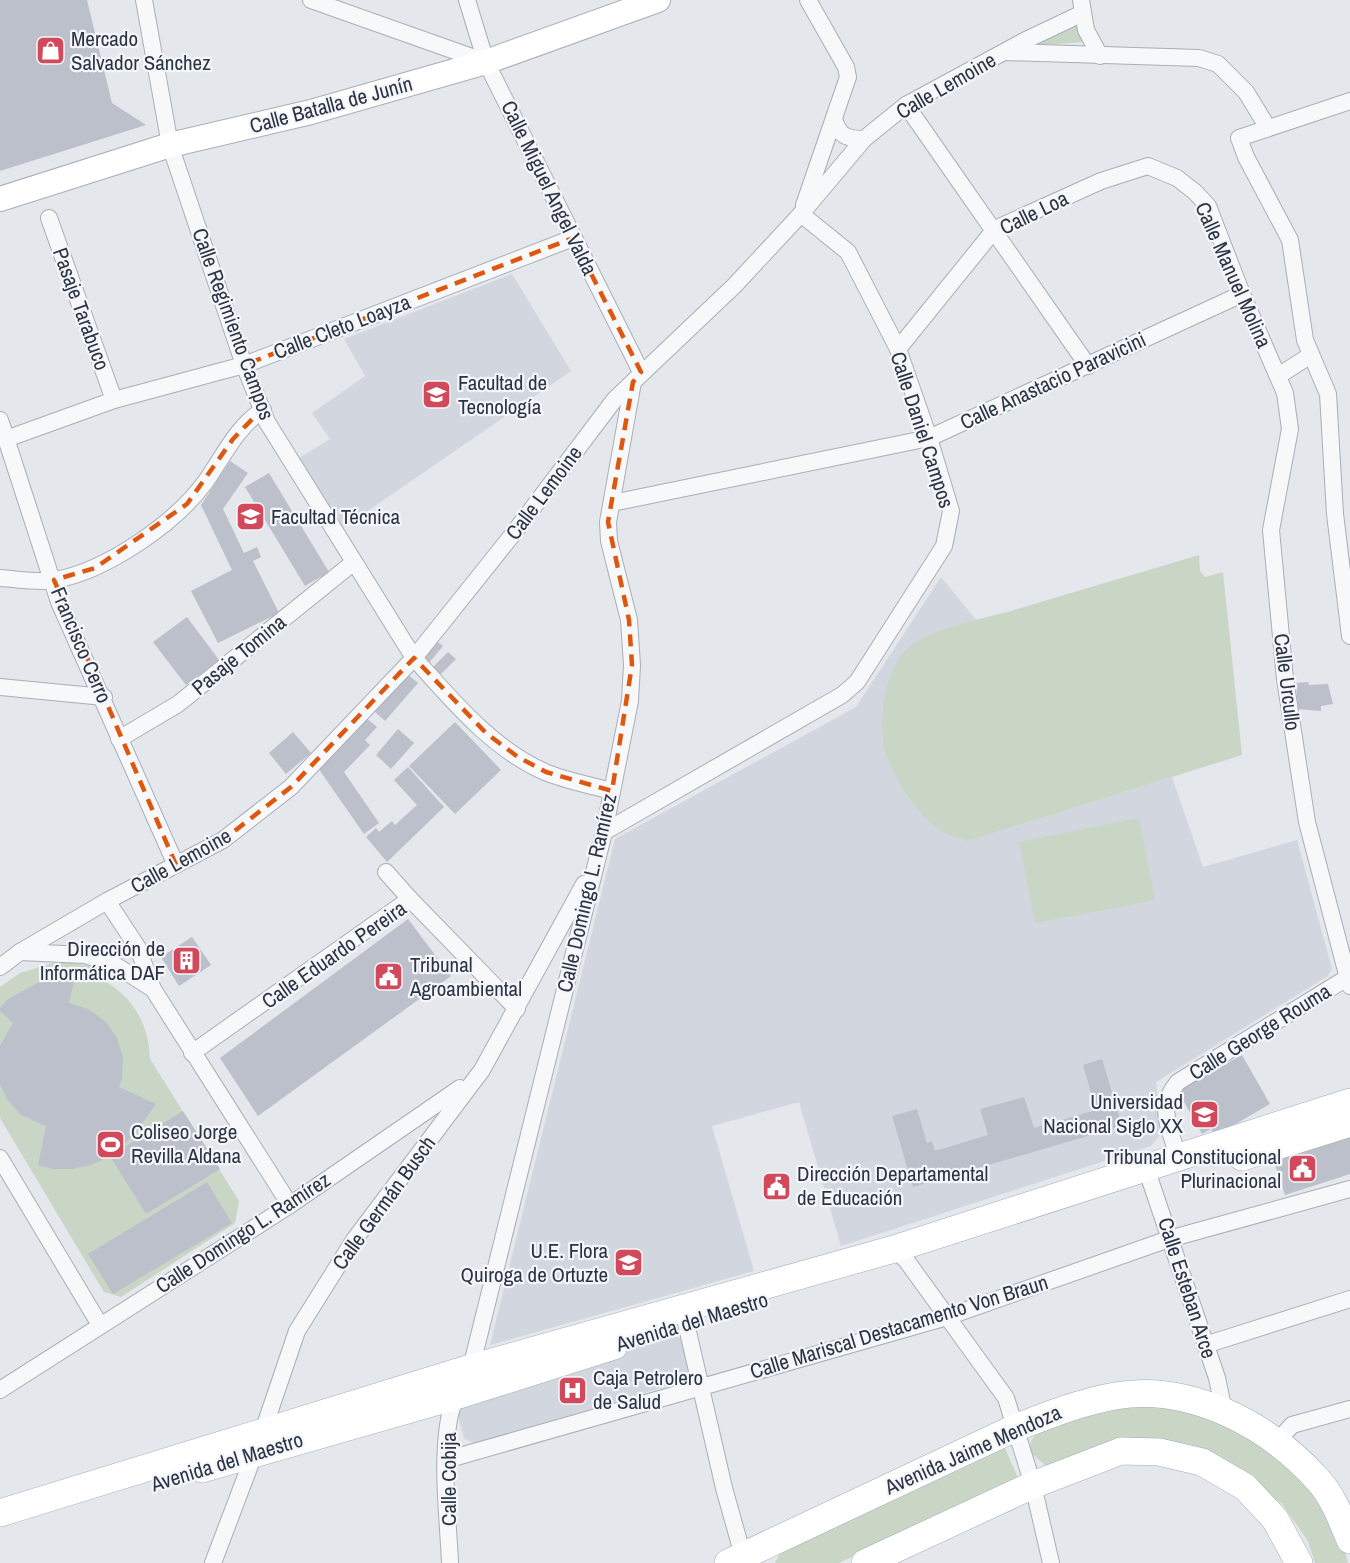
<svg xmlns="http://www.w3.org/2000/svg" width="1350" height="1563" font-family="'Archivo Narrow',sans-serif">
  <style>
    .built { fill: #d2d6de }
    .green { fill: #c9d6c5 }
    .building { fill: #bbc0ca }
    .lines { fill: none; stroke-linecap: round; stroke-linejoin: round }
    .street-casing { stroke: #a9aeb7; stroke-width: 18 }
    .secondary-casing { stroke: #a9aeb7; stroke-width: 26 }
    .primary-casing { stroke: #a3abb8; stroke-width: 28 }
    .street { stroke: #f7f8fa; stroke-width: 16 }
    .secondary { stroke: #fff; stroke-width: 24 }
    .primary { stroke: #fff; stroke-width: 27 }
    .marked { fill: none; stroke: #df570f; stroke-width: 4.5; stroke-dasharray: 12 8; stroke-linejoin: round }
    .labels { text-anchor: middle; stroke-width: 4.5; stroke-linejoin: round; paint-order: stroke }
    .poi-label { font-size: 21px; fill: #2b3445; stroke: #f4f6f9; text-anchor: start }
    .street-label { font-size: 21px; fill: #2b3445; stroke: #f4f6f9 }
  </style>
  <rect width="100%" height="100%" fill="#e4e7ec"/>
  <g class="built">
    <polygon points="512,274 571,371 343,528 299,458 330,439 312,413 365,376 344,339"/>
    <polygon points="941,577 977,621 911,646 968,841 1172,777 1203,867 1297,840 1332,969 1328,976 1156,1082 1161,1134 1151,1146 841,1246 799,1102 712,1126 754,1271 490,1345 615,839 856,707"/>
    <polygon points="671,1333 685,1341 693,1368 684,1381 476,1444 464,1438 456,1410 462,1400"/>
  </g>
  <g class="green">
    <polygon points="1077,21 1084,42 1029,46"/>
    <path d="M 1199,555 L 1200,571 L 1205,577 L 1223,572 L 1242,755 L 968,841 C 959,838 949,836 942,831 C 919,819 892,775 885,751 C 878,721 884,665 912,645 C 938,627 981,619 1011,611 C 1073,592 1136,574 1199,555 Z"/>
    <polygon points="1139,818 1155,900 1035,923 1019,842"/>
    <path d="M 60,961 L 97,967 L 98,978 C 131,993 149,1023 150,1059 L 239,1201 L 235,1223 L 121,1297 L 104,1292 L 0,1118 L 0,987 L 20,973 Z"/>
    <path d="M 1153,1404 C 1172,1409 1193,1411 1211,1419 C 1274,1444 1333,1495 1348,1563 L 1315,1563 L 1308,1541 L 1282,1504 L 1238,1469 L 1193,1447 L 1045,1465 L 1030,1452 L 1031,1441 L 1037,1432 L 1106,1407 Z"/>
    <polygon points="1004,1446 1018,1478 1015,1482 839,1563 775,1563 785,1544"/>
  </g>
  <g class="building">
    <polygon points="0,0 87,0 112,103 146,125 0,171"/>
    <polygon points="230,461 248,473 223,509 244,553 257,547 261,557 253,561 279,613 218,643 191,591 232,570 201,505"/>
    <polygon points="269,473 329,572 305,586 245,487"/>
    <polygon points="187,617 219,660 186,685 153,642"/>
    <polygon points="435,640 443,646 428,664 420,657"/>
    <polygon points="448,652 456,659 438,677 431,669"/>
    <polygon points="406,673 418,683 385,721 373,710"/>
    <polygon points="1308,682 1309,685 1328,684 1333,704 1321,706 1321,711 1298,709 1296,683"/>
    <polygon points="365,717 377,727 365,740 370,745 344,772 379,823 364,834 318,768"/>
    <polygon points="455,722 501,770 455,814 409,766"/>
    <polygon points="398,729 414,743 391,769 376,755"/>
    <polygon points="293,732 311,753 286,774 269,753"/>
    <polygon points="408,767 444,807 387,862 366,837 376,828 379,832 392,821 395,825 417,805 394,780"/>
    <polygon points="408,919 451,976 258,1116 220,1058"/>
    <polygon points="192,937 211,965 179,986 161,957"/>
    <polygon points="56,979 74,981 69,1003 88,1009 105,1021 117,1038 123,1057 122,1078 119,1087 156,1104 132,1137 110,1156 91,1165 72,1169 53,1169 38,1165 46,1126 21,1115 7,1099 0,1084 0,1046 13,1023 0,1011 0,1008 8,999 38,983"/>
    <polygon points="1242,1055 1270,1104 1215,1136 1211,1129 1202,1134 1178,1091"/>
    <polygon points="1102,1059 1122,1126 913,1187 892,1116 917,1109 927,1143 932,1141 935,1151 988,1135 980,1109 1024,1097 1034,1128 1096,1110 1083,1065"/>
    <polygon points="183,1111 220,1169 146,1214 110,1156"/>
    <polygon points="1350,1127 1350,1174 1285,1195 1271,1152"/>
    <polygon points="207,1182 232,1223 113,1294 88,1254"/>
  </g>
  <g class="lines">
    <defs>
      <g id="street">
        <path d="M 144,0 L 170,145 L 244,365 L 267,422 L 414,658 C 452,700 492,749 545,772 C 566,781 590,785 612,791"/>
        <polyline points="311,0 486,62"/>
        <polyline points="467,0 486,62 641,372"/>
        <polyline points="1081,0 1086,30 1100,56"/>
        <polyline points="1005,52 1199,58 1218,64 1246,92 1268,128"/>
        <polyline points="1350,101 1239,138 1246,157 1290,240 1305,340 1328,394 1335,514 1350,636"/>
        <polyline points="906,105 1088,366"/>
        <path d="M 834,119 C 839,136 847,139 864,139"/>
        <polyline points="804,205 848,77 846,67 808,0"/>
        <polyline points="49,218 114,400"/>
        <polyline points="898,349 995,229 1101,181 1148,166 1177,178 1195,192 1208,206 1242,294 1285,393 1290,429 1271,530 1285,679 1307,822 1350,986"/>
        <polyline points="1278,376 1311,355"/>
        <polyline points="0,420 59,602 176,865"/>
        <polyline points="6,439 114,400 244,365 573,238"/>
        <polyline points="612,503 929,438 1242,294"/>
        <path d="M 0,578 C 17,579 38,583 55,580 C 106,571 176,523 206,481 C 223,457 237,426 263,410"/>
        <polyline points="0,687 104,697"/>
        <polyline points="119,739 178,704 354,562"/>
        <polyline points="604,832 842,695 857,682 944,546 951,511 929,438 898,349 848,252 801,214"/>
        <polyline points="386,872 410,899"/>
        <polyline points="107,901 138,948 153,989 290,1205"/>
        <polyline points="20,952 85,955 115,965 153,989"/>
        <polyline points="0,967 20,952 107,901 223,840 291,787 414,658 513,534 615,399 734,286 801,214 864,139 906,105 1024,41 1083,13"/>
        <polyline points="192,1053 410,899 517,1009"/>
        <polyline points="0,1158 100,1325"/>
        <path d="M 1179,1158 C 1170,1130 1156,1107 1178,1082 L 1350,976"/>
        <polyline points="1146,1168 1217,1378 1224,1411"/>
        <polyline points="894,1249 906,1260 1006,1398 1033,1485 1051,1563"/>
        <polyline points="686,1323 724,1488 745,1563"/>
        <polyline points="1205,1345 1350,1299"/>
        <polyline points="0,1390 290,1205 460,1088"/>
        <polyline points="1277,1442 1292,1425 1350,1409"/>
        <polyline points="446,1460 947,1317 1169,1239 1350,1189"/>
        <polyline points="213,1563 263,1431 297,1331 354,1240 482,1070 584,884"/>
        <path d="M 450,1563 C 448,1517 441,1465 449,1419 C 453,1400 462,1384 471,1368 L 604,832 L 630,701 L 632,665 L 629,620 L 609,541 L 608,522 L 633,382"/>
      </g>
      <polyline id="secondary" points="0,199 170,145 311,112 486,62 658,0"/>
      <g id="primary">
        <polyline points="1242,1157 1350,1123"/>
        <polyline points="202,1469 456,1396 614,1346"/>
        <polyline points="0,1513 471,1368 894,1249 1350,1102"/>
        <path d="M 728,1563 L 1015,1428 C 1048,1415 1081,1402 1115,1396 C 1190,1383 1269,1425 1318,1480 C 1333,1496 1342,1521 1350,1540"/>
        <polyline points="865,1563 1033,1485 1121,1451 1159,1452 1202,1462 1245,1487 1275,1519 1299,1563"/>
      </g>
    </defs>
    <use href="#street" class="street-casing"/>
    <use href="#secondary" class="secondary-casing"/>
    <use href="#primary" class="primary-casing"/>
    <use href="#street" class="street"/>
    <use href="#secondary" class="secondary"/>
    <use href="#primary" class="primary"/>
  </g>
  <path class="marked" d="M 573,238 L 641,372 L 633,382 L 608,522 L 629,620 L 632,665 L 612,791 L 546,772 L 518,757 L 486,733 L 414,658 L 291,787 L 223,840 L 176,865 L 54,580 L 95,568 L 187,504 L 233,439 L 262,409 L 244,365 Z"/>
  <defs>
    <symbol id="shop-square" viewBox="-11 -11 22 22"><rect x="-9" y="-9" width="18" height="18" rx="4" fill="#d1495b" stroke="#f4f6f9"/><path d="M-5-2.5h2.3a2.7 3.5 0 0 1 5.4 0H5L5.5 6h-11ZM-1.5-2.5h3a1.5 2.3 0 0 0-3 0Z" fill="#fff"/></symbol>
    <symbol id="university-square" viewBox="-11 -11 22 22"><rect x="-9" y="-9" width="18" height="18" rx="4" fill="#d1495b" stroke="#f4f6f9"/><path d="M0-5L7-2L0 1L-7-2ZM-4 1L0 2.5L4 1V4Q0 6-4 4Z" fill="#fff"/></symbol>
    <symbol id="building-square" viewBox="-11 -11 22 22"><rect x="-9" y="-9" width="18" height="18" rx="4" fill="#d1495b" stroke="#f4f6f9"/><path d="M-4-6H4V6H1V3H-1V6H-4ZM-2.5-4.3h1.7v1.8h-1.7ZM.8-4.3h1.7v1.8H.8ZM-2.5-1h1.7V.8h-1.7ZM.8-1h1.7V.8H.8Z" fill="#fff"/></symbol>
    <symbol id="civic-square" viewBox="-11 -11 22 22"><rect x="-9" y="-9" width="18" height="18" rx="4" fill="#d1495b" stroke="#f4f6f9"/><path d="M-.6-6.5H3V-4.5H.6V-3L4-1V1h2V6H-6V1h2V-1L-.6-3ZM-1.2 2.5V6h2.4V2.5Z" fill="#fff"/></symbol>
    <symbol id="stadium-square" viewBox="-11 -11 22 22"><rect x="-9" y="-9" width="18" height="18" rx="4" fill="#d1495b" stroke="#f4f6f9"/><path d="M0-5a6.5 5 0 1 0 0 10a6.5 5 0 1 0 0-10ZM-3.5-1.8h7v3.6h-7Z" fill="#fff"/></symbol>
    <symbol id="school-square" viewBox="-11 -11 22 22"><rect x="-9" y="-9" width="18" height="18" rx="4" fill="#d1495b" stroke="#f4f6f9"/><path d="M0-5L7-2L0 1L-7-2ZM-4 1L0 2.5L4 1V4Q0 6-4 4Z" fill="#fff"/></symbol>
    <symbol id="hospital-square" viewBox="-11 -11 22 22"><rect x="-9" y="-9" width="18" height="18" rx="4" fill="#d1495b" stroke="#f4f6f9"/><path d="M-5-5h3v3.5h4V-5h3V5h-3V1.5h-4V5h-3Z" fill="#fff"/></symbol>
  </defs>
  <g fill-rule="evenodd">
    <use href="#shop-square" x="34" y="34" width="33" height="33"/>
    <use href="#university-square" x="420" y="378" width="33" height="33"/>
    <use href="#university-square" x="234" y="500" width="33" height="33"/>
    <use href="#building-square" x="170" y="944" width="33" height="33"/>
    <use href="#civic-square" x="372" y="960" width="33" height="33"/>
    <use href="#university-square" x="1188" y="1098" width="33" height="33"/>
    <use href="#stadium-square" x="94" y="1128" width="33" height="33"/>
    <use href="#civic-square" x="1286" y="1152" width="33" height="33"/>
    <use href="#civic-square" x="760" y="1170" width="33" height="33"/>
    <use href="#school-square" x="612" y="1246" width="33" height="33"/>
    <use href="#hospital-square" x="556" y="1374" width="33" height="33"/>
  </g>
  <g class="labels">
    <g class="poi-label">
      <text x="71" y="46">Mercado<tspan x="71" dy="24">Salvador Sánchez</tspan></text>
      <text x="458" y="390">Facultad de<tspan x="458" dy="24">Tecnología</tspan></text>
      <text x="271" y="524">Facultad Técnica</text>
      <text x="165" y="956" text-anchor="end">Dirección de<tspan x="165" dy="24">Informática DAF</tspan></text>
      <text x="410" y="972">Tribunal<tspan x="410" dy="24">Agroambiental</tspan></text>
      <text x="1183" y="1109" text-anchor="end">Universidad<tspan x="1183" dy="24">Nacional Siglo XX</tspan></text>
      <text x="131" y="1139">Coliseo Jorge<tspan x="131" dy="24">Revilla Aldana</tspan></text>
      <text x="1281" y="1164" text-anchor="end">Tribunal Constitucional<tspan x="1281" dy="24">Plurinacional</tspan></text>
      <text x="797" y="1181">Dirección Departamental<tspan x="797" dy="24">de Educación</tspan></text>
      <text x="608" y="1258" text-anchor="end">U.E. Flora<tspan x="608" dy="24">Quiroga de Ortuzte</tspan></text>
      <text x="593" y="1385">Caja Petrolero<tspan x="593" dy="24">de Salud</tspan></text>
    </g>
    <g class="street-label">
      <text transform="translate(946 86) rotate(-30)" y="7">Calle Lemoine</text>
      <text transform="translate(331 105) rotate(-15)" y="7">Calle Batalla de Junín</text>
      <text transform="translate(549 188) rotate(64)" y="7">Calle Miguel Angel Valda</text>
      <text transform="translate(1034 213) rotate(-26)" y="7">Calle Loa</text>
      <text transform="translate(1233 275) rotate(66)" y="7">Calle Manuel Molina</text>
      <text transform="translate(81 309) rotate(70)" y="7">Pasaje Tarabuco</text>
      <text transform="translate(233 324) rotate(70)" y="7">Calle Regimiento Campos</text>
      <text transform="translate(342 327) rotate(-21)" y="7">Calle Cleto Loayza</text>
      <text transform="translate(1053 381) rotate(-25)" y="7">Calle Anastacio Paravicini</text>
      <text transform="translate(922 430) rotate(72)" y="7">Calle Daniel Campos</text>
      <text transform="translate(544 493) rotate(-53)" y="7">Calle Lemoine</text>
      <text transform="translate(81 645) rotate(67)" y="7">Francisco Cerro</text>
      <text transform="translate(239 655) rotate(-39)" y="7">Pasaje Tomina</text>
      <text transform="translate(1287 682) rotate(83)" y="7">Calle Urcullo</text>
      <text transform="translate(181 861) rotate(-29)" y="7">Calle Lemoine</text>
      <text transform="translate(587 893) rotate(-77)" y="7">Calle Domingo L. Ramírez</text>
      <text transform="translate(334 955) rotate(-35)" y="7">Calle Eduardo Pereira</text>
      <text transform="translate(1260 1032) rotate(-32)" y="7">Calle George Rouma</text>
      <text transform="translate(384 1203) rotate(-54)" y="7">Calle Germán Busch</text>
      <text transform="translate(243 1233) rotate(-33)" y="7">Calle Domingo L. Ramírez</text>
      <text transform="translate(1187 1288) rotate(72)" y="7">Calle Esteban Arce</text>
      <text transform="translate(692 1322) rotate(-17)" y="7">Avenida del Maestro</text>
      <text transform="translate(899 1327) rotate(-17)" y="7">Calle Mariscal Destacamento Von Braun</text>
      <text transform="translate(973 1450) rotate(-24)" y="7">Avenida Jaime Mendoza</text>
      <text transform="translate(227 1462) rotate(-17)" y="7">Avenida del Maestro</text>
      <text transform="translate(449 1479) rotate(-90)" y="7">Calle Cobija</text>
    </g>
  </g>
</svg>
